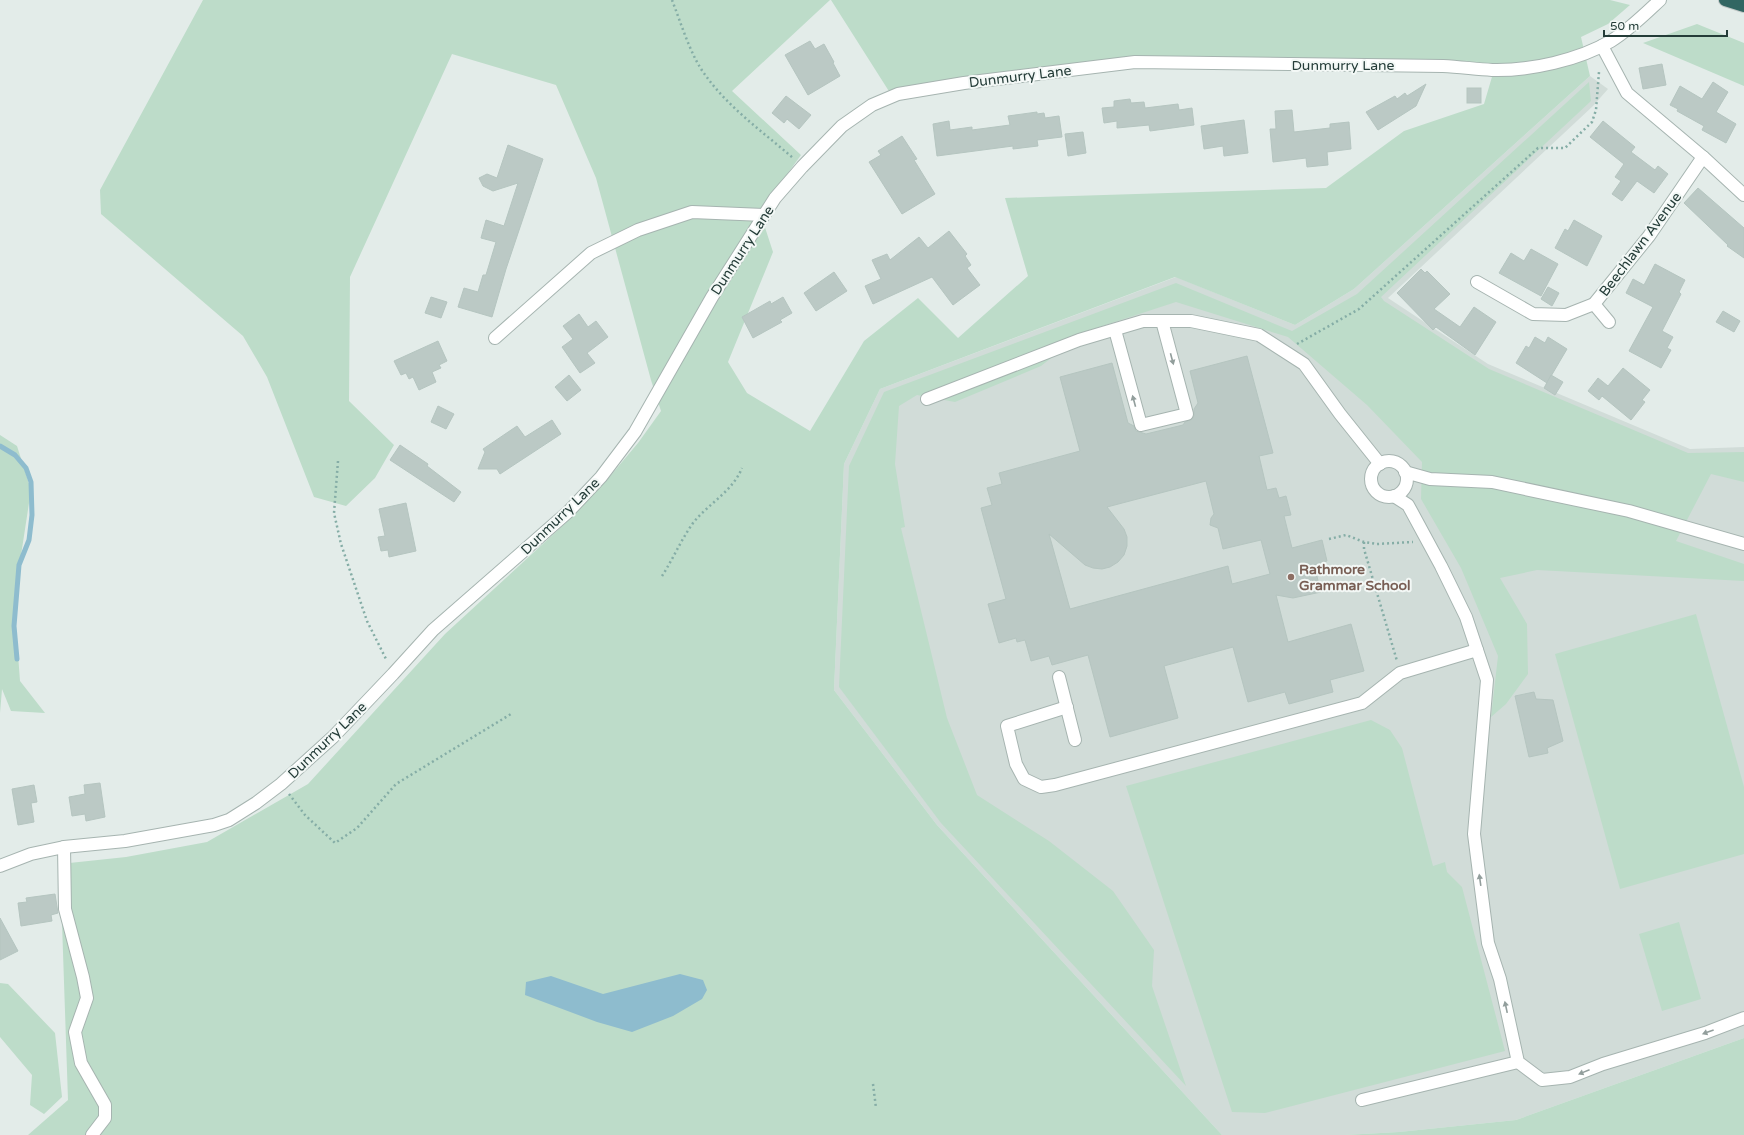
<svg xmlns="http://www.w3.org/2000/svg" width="1744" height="1135" font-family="'Varela Round',sans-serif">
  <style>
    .built { fill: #d1dcd8 }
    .green { fill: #bddcc9 }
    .water { fill: #8ebcce }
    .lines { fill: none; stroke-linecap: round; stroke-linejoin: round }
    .stream { stroke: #8ebcce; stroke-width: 5 }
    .building { fill: #bbc9c5; stroke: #b5c5c0; fill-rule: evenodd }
    .minor-casing { stroke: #a6b4b0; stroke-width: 14 }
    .highway-casing { stroke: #c2c8c7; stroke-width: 14 }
    .path { stroke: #85ada6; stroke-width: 2.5; stroke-dasharray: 2 3; stroke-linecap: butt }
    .minor { stroke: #fff; stroke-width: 12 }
    .highway { stroke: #316662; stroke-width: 12 }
    .oneway { fill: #929e9c }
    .education-dot { fill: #8d6e63; stroke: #f3f8f6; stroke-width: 1.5 }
    .labels { text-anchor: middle; stroke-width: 4; stroke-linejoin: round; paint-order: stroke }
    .street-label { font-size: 14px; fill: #243c38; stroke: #f3f8f6 }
    .education-label { font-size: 14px; font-weight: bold; fill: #785e54; stroke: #f3f8f6; text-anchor: start }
  </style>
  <rect width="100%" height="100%" fill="#e3ece9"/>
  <polygon class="built" points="1590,76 1608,89 1593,106 1388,298 1488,364 1690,449 1744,447 1744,1038 1516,1120 1399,1132 1344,1135 1222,1135 937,825 834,690 844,464 880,389 1176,277 1295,325 1354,289"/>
  <g class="green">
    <polygon points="203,0 830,0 732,91 801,155 760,212 773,252 728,362 747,393 810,431 864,341 918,298 958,338 1028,276 1005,198 1326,188 1404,131 1484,104 1494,70 1135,62 892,96 831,0 1610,0 1630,5 1608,24 1581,37 1590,76 1354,289 1295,325 1175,277 880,389 844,464 834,690 937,825 1222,1135 28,1135 68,1100 60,864 126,857 207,842 308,784 445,634 571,518 606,481 638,443 661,411 651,380 596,178 556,85 452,54 350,277 349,401 394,445 375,478 346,506 314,497 267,377 243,336 101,214 100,190"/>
    <polygon points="1697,24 1744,43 1744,86 1643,43"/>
    <polygon points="1589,82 1591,101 1381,297 1384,301 1489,369 1688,453 1744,452 1744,482 1711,474 1676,541 1744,564 1744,581 1537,570 1500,578 1527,624 1528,674 1506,704 1491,717 1498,656 1461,568 1421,499 1422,462 1367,405 1288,337 1176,302 1084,332 1041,366 955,402 917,395 899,406 895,464 905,527 901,528 947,718 977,795 1049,841 1113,891 1154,950 1152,986 1186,1086 941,823 839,687 849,466 884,392 1176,283 1292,331 1357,294"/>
    <polygon points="0,435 17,446 31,490 14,601 20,681 45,713 11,711 2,689 0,713"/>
    <polygon points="1696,614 1744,787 1744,854 1620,889 1555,654"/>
    <polygon points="1371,720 1390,730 1402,748 1433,866 1445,862 1447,872 1462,887 1505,1051 1265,1113 1232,1112 1126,786"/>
    <polygon points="1679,922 1701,999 1662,1011 1639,934"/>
    <polygon points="0,983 8,984 55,1033 62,1097 44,1114 30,1105 32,1075 0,1037"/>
    <polygon points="1744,1038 1744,1135 1344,1135 1399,1132 1516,1120"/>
  </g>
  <polygon class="water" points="680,974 703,980 707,990 702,999 673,1016 632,1032 597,1022 525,995 526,982 551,976 603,994"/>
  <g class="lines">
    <polyline class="stream" points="0,446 15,455 26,468 31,482 32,515 29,540 19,565 14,626 17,659"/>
  </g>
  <g class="building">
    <polygon points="810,41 815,49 824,44 834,62 833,63 840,76 808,95 785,55"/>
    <polygon points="1662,64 1666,85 1643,89 1639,68"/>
    <polygon points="1713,82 1728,92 1716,112 1736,124 1726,143 1702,130 1704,126 1677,111 1678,109 1670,105 1680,86 1702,99"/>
    <polygon points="1426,84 1416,106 1378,130 1366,112 1395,96 1397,99 1405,93 1407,96"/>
    <rect x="1467" y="88" width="14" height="15"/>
    <polygon points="786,96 811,115 799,129 787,119 784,123 772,113"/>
    <polygon points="1130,99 1131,103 1144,102 1145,108 1178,104 1179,110 1192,108 1194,125 1150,131 1149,125 1117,128 1117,121 1104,123 1102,108 1114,107 1114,101"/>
    <polygon points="1292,110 1294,132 1330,128 1330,124 1349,122 1351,149 1327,152 1328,165 1307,167 1306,158 1273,162 1270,129 1276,129 1275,111"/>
    <polygon points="1037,112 1037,114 1044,113 1045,118 1059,116 1062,137 1037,140 1038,146 1013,149 1013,146 937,156 933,124 949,121 950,130 972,127 972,130 1010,125 1008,116"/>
    <polygon points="1244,120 1248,153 1224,156 1223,146 1204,149 1201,126"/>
    <polygon points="1603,121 1635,147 1631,152 1655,170 1658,166 1668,174 1654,193 1637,181 1622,201 1612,194 1621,181 1615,177 1624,164 1590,137"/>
    <polygon points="1083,132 1086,153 1068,156 1065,134"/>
    <polygon points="902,136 917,159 914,160 935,194 902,214 869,162 881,155 878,151"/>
    <polygon points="508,145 543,159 506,269 492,317 458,307 464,288 478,292 483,275 486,275 496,242 481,238 486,220 504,226 518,183 493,191 483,186 479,178 487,174 497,178"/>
    <polygon points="1698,188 1744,228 1744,258 1727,246 1728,245 1684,203"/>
    <polygon points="1574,220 1602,236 1587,266 1555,248 1565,229 1568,231"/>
    <polygon points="949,231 967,254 965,256 971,265 967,268 980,285 953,305 932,277 873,304 865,286 881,279 872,260 887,254 890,260 919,237 928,248"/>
    <polygon points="1531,249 1558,264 1541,296 1499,273 1511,253 1524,261"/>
    <polygon points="1655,264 1685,280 1679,292 1681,294 1662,331 1673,337 1667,348 1671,350 1661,368 1629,351 1653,307 1626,293 1633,279 1644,285"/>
    <polygon points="1421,269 1425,273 1427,271 1450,294 1434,309 1460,327 1474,307 1496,322 1475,355 1436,327 1433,330 1397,293"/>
    <polygon points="834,272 847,291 816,311 804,293"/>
    <polygon points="1548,287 1559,293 1552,306 1541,299"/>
    <polygon points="431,297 447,302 441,318 425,313"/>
    <polygon points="783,297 792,313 780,320 782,322 753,338 742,317 770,301 771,304"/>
    <polygon points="1723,311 1740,321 1734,332 1716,322"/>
    <polygon points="579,314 588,327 596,321 608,337 587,353 595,363 580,373 562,347 573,339 563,326"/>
    <polygon points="1535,337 1545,343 1548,337 1567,349 1547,383 1516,363 1526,346 1529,348"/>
    <polygon points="438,341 447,361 439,365 441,368 432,372 436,382 419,390 413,377 409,379 406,373 401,375 394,361"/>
    <path d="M 1247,356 L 1273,453 L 1259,456 L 1267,490 L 1276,488 L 1279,498 L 1286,496 L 1291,515 L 1284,516 L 1292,548 L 1322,540 L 1327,561 L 1314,565 L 1321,592 L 1293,598 L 1276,595 L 1288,642 L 1351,624 L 1364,671 L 1330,680 L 1333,692 L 1289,704 L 1285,692 L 1248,702 L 1233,647 L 1164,666 L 1178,718 L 1110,737 L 1088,655 L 1052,665 L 1049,656 L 1031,661 L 1025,640 L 1017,642 L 1016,638 L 999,643 L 988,604 L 1006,599 L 981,508 L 992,505 L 987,488 L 1002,484 L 999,473 L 1080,451 L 1060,377 L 1112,363 L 1128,423 L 1134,426 L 1136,431 L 1146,434 L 1183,425 L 1185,422 L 1192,419 L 1194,416 L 1194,409 L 1198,403 L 1190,371 ZM 1206,481 L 1214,514 L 1211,518 L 1210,525 L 1218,528 L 1223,549 L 1261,540 L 1270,574 L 1232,584 L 1228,566 L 1070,609 L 1049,534 L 1085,565 L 1093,568 L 1102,569 L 1110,567 L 1118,562 L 1124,555 L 1127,546 L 1127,537 L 1124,529 L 1107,507 Z"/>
    <polygon points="1623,368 1650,390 1642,400 1645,402 1631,420 1602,396 1599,400 1588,391 1598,378 1608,386"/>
    <polygon points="569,375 581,390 567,401 555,387"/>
    <polygon points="1551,375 1563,382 1555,395 1544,388"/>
    <polygon points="438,406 454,414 446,429 431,422"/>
    <polygon points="552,420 561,434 500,474 497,469 478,469 485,452 483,449 517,426 525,437"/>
    <polygon points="400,445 428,464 427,466 461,492 454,502 390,460"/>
    <polygon points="406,503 416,551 389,557 388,550 381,551 378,537 385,536 379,509"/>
    <polygon points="1534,692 1536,699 1553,700 1563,741 1547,748 1548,753 1529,757 1515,696"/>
    <polygon points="100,783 105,817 86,821 85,814 72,816 69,797 85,794 84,785"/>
    <polygon points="34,785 37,802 31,803 34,822 18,825 12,789"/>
    <polygon points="55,894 58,913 51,915 52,921 21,926 18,903 27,902 26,898"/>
    <polygon points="0,918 18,951 0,960"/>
  </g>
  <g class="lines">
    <defs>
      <g id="minor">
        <polyline points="1602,46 1627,93 1703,157 1744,195"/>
        <polyline points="1477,282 1533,314 1566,315 1594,304 1649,236 1703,157"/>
        <polyline points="1594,304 1609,322"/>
        <polyline points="1115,330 1141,425 1187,414 1162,321"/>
        <polyline points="495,338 591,253 638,230 692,212 764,215"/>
        <polyline points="927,399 1079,340 1143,321 1191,321 1259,335 1304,364 1340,414 1380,464"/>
        <circle cx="1389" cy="479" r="18"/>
        <polyline points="1405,472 1430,479 1492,482 1629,511 1744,544"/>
        <polyline points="1394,496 1408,505 1441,566 1466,617 1487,680 1474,834 1488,943 1500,979 1518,1062 1542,1080 1570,1077 1603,1064 1705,1033 1744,1018"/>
        <polyline points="1059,677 1075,740"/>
        <polyline points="1067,707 1007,726 1016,764 1024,779 1041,787 1055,785 1362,703 1400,673 1477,650"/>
        <polyline points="64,847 65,909 83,977 87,998 75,1032 81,1063 105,1105 105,1118 92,1135"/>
        <path d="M 0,866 L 31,854 L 64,847 L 125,841 L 214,825 L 229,820 L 256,803 L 281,784 L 333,737 L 393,674 L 433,630 L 568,512 L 601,477 L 635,432 L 712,297 L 775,198 L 802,167 L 842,126 L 872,105 L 898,94 L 964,83 L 1135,62 L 1443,66 C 1460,67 1476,69 1492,70 C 1530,71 1579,60 1611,41 C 1629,30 1645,14 1660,0"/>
        <polyline points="1362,1100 1518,1062"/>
      </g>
      <polyline id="highway" points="1725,0 1744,6"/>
    </defs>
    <use href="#minor" class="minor-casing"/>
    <use href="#highway" class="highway-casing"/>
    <g class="path">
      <path d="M 672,0 C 681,23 691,57 706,76 C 729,108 763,132 793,158"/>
      <polyline points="1297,344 1359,309 1538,148 1565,148 1592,122 1596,110 1599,72"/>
      <polyline points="338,461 334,513 341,544 367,621 387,661"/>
      <polyline points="1329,539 1346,535 1364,542 1377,544 1413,542"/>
      <polyline points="1364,542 1364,549 1397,661"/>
      <path d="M 662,576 C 673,559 681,540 693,523 C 708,504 733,491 742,468"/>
      <polyline points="289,794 305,815 335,843 357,828 396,784 511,714"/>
      <polyline points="873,1084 876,1108"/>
    </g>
    <use href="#minor" class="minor"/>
    <use href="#highway" class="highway"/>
  </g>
  <defs><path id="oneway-solid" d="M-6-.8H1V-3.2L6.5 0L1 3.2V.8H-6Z"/></defs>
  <g class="oneway">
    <use href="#oneway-solid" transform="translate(1172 359) rotate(75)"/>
    <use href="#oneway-solid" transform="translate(1134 401) rotate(-105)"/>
    <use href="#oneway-solid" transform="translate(1480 880) rotate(-98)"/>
    <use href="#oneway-solid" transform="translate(1506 1007) rotate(-102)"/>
    <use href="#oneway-solid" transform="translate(1708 1032) rotate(160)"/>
    <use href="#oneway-solid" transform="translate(1584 1072) rotate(158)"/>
  </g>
  <circle class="education-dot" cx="1291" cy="577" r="4"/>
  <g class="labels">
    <g class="street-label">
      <text x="1343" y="70">Dunmurry Lane</text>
      <text transform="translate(1020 76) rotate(-7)" y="5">Dunmurry Lane</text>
      <text transform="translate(1640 244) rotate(-53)" y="5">Beechlawn Avenue</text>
      <text transform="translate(742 250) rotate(-57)" y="5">Dunmurry Lane</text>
      <text transform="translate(560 516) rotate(-44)" y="5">Dunmurry Lane</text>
      <text transform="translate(327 740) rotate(-44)" y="5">Dunmurry Lane</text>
    </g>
    <g class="education-label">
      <text x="1299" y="574">Rathmore<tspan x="1299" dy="16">Grammar School</tspan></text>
    </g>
  </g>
  <path d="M1604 30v6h123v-6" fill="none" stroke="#243c38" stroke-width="2"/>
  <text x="1610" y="30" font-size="12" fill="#243c38" stroke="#f3f8f6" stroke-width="3" paint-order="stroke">50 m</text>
</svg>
